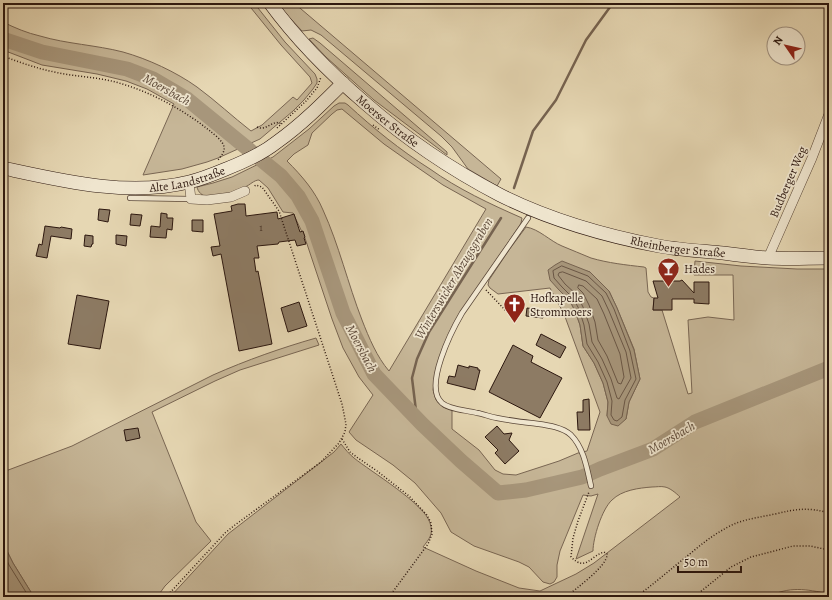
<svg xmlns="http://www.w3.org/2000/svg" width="832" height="600" font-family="Alegreya,serif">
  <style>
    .green { fill: #c6b697; stroke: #796653; fill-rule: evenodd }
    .water { fill: #a7967b; stroke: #766350 }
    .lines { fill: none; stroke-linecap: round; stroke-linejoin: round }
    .shore { stroke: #6a5645; stroke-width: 1 }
    .stream { stroke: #766350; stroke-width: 2.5 }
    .river { stroke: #a7967b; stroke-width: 15 }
    .building { fill: #8d7b64; stroke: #2c170f }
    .lane-casing { stroke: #5a4738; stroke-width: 6 }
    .street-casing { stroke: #5a4738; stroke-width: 10 }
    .secondary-casing { stroke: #2c170f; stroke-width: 14 }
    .path { stroke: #2c170f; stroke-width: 1.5; stroke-dasharray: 1 2; stroke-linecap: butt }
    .lane { stroke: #efe5ce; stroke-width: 4.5 }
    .street { stroke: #efe5ce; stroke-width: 9 }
    .secondary { stroke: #efe5ce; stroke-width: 13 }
    .labels { text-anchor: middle; stroke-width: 3.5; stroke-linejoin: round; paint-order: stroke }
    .number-label { font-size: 10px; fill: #443024 }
    .street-label { font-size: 12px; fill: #2c170f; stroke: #efe5ce }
    .poi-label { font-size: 12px; fill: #2c170f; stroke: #efe5ce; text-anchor: start }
    .water-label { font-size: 13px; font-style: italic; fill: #5d4a3a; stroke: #efe5ce }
  </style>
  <rect width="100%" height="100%" fill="#e6d7b3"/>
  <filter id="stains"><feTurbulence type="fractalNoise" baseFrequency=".005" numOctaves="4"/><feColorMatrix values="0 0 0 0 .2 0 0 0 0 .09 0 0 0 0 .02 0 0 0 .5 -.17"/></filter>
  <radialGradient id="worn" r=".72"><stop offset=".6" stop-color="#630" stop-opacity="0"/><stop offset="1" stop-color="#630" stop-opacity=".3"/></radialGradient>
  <g class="green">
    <path d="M 247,3 L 254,3 L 285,42 L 315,74 L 317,79 L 317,83 L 313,89 L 304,100 L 293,111 L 260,139 L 218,158 L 207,162 L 182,169 L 143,175 L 174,104 L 147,89 L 126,81 L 97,74 L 42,65 L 3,50 L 3,22 C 15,28 27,33 40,36 C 67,44 96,45 123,52 C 148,59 176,72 197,87 C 216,101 233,117 251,131 L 262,125 L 293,97 L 297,100 L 312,83 L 310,77 L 281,45 Z"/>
    <polygon points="276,3 294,3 501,179 497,186 468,169 452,147 441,136 321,35 311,30 302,31"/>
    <polygon points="313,38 320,43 447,152 447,155 374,100 326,57 309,39"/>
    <path d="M 339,103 L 345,103 L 348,105 C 373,128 400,150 430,169 C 458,189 490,204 522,218 L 521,223 L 520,225 L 465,306 L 436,370 L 433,390 L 436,400 L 443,407 L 452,410 L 452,429 L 479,450 L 495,470 L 503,474 L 516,475 L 559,461 L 578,453 L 587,451 L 600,412 L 564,314 L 550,288 L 498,294 L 490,288 L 488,285 L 489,280 L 509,250 L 526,227 C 539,229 550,241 562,246 C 572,250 581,254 591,258 C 608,263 626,265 644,267 L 646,268 L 648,292 L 651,297 L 654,298 L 653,310 L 662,310 L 688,394 L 692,393 L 688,320 L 708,317 L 734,320 L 733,275 L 694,275 L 695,261 L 741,266 L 797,269 L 829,269 L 829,594 C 806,589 789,586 768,597 L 170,597 L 228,534 L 334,452 L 341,444 C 345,449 349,454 354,458 C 370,471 425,504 430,523 C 434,534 429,539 423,547 L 476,571 L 519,588 L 540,591 L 576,574 L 594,563 L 680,497 C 676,493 670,488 665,487 C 661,486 656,487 652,487 C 639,488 622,490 612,500 C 602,509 593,538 593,551 L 576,559 L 598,494 L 591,496 L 583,495 L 560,551 L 557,565 L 557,577 L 554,582 L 550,584 L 543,582 L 529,567 L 519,562 L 474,546 L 451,532 L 441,513 L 415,483 L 393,465 L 356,440 L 349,432 L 373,395 L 359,377 L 343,348 L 332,319 L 303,232 L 302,232 L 293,213 L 283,212 L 268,188 L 259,180 C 254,180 250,185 245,187 C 238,191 216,198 208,197 C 202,196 198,192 197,187 L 213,183 L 232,177 L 273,157 L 309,129 L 334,106 ZM 342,109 L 384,144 L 411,163 L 443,185 L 486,209 L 389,371 C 377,357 369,338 362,320 C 348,284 339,245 323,210 C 315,191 302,176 287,161 L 294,154 L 308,145 L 312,133 L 332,114 L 337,110 ZM 579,269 L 590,272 L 609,291 L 617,308 L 634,349 L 640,379 L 629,402 L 626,419 L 607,416 L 608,402 L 603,383 L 594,363 L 583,346 L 580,325 L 575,311 L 570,301 Z"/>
    <path d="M 316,338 L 319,345 L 240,370 L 215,381 L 152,412 L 196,522 L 211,541 L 165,586 L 157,597 L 34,597 L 13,563 L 3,543 L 3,472 L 72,446 L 213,375 C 247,360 281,348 316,338 Z"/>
  </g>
  <g class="water">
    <polygon points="562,261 590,272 609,291 617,308 634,350 640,379 629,402 626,419 618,426 611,424 607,416 608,402 603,383 594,363 583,346 580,325 575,311 570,301 559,290 550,280 548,270 555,265"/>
    <polygon points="3,543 13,563 34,597 3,597"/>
  </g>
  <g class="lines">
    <g class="shore">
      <polygon points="562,266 588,276 606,293 614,309 630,351 636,379 625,400 622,417 617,421 614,420 611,415 612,401 607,382 598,362 587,344 584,325 579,309 573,298 562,287 554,278 553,271"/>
      <polygon points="563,272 586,281 602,296 609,311 626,352 631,378 619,399 617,398 611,379 602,359 592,342 589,324 583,307 577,295 565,284 558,275 559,273"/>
      <polygon points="579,285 583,286 597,299 604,314 620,354 624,377 621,384 618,383 607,356 598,340 595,322 589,305 583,293 578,288"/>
      <polyline points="3,552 9,565 29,597"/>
    </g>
    <g class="stream">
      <polyline points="514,188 533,131 556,100 586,40 613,3"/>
      <polyline points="417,419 412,378 417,359 429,332 501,218"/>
    </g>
    <polyline class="river" points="3,39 42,52 127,69 153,79 187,99 281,176 298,196 312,221 343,313 374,374 422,424 461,461 498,493 526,490 582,477 600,469 653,449 695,422 829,368"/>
  </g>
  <g class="building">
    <polygon points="238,204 245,204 246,216 277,212 278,219 294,214 300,232 303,231 305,237 304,238 306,244 297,246 295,240 279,242 278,244 257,246 259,258 254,258 256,272 258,271 272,344 239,351 221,254 213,256 211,247 220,246 214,214 232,211 231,206"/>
    <polygon points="99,209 110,210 108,222 98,220"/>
    <polygon points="161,213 167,214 167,218 173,218 172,230 167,229 166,238 150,237 151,226 160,227"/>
    <polygon points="131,214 142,215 140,226 130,225"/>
    <polygon points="192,220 203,220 203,232 192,231"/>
    <polygon points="45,226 60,228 61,227 72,229 71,239 51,236 47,258 36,256 39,244 42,245"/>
    <polygon points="85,235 93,236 93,244 92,244 91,247 84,246"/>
    <polygon points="116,235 127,236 126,246 116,244"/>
    <polygon points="682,280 694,293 694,282 709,282 709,304 694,303 694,299 672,299 672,310 653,310 654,298 658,298 653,281 680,281"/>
    <polygon points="77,295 109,301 100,349 68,344"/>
    <polygon points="299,302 307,326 288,332 281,308"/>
    <polygon points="527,308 544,310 543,318 526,316"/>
    <polygon points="541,334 566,347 560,358 536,345"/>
    <polygon points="513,345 533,356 531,362 562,378 540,418 489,392"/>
    <polygon points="458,365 469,368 469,366 478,368 478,370 480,370 475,390 447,383 449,376 455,377"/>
    <polygon points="589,399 590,430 578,430 577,412 583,412 583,400"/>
    <polygon points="497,426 504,434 512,433 509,440 519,451 505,464 495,453 498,450 485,437"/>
    <polygon points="138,428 140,438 126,441 124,430"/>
  </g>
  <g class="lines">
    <defs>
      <g id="lane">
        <polyline points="130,198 191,199"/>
        <path d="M 528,218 L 462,313 C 452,330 423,387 442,403 C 450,410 467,410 477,413 C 484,414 490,417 497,418 C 508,420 520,422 531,423 C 544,425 561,426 571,435 C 584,448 587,469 591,486"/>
      </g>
      <g id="street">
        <polyline points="189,182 191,199 207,200 231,197 245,191"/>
        <polyline points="768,258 812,158 829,114"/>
      </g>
      <g id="secondary">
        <path id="s1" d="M 270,3 C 297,40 330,73 365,103 C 406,139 452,170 500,195 C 548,219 607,236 659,246 C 680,250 702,251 723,253 C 738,255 753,257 768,258 C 788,259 809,258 829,258"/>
        <path id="s2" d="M 3,168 C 63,181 128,197 189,182 C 202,179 214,174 226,169 C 244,162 262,154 277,142 C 301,125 322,104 343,83"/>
      </g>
    </defs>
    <use href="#lane" class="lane-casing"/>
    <use href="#street" class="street-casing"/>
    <use href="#secondary" class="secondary-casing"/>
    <g class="path">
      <path d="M 3,56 C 21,63 39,69 59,73 C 78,77 99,77 119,83 C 151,92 184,110 210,131 C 215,135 223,141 224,147 C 225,152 221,156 218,160"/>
      <polyline points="373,125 380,130"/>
      <path d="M 257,127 C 267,132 274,117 282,125"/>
      <polyline points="277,128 306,101 317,88 321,77"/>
      <polyline points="486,290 507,312"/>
      <polyline points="342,439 350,452 358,458 377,471 409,496 427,515 431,523 432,534 428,544 389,597"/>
      <polyline points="166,597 225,533 235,525 321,462 339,443 345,432 346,424 342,404 279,211 262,187 256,185 253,187"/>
      <path d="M 566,597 C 575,589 608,566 607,554 L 604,552 C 590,556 586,572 571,557 L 573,538 L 578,521 L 589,492"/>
      <path d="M 636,597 C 655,583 672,568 691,553 C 704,542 717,532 734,524 C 746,519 761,517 775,514 C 796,509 808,507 829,513"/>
      <polyline points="694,597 731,567 751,557 793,546 810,546 829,550"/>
      <polyline points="786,597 799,596 813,597"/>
    </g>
    <use href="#lane" class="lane"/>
    <use href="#street" class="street"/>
    <use href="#secondary" class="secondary"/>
  </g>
  <defs>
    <symbol id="bar-pin" viewBox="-11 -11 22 30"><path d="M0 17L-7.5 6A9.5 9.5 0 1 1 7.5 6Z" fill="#8f2418" stroke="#efe5ce"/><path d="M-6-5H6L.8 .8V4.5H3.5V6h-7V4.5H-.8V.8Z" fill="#fff"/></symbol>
    <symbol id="church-pin" viewBox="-11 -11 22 30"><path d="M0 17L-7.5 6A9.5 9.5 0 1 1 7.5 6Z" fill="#8f2418" stroke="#efe5ce"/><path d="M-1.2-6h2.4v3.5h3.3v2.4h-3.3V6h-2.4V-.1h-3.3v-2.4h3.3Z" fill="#fff"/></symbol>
  </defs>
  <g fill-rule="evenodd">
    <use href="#bar-pin" x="656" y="256" width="25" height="34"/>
    <use href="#church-pin" x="502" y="292" width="25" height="34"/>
  </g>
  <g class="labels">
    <g class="number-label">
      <text x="261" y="231">1</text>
    </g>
    <g class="street-label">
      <text dy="4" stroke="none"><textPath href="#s1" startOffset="167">Moerser Straße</textPath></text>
      <text dy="4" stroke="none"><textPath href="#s2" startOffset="187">Alte Landstraße</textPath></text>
      <text transform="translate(788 182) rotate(-67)" y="4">Budberger Weg</text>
      <text dy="4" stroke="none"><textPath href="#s1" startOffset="488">Rheinberger Straße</textPath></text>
    </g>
    <g class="poi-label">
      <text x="684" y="273">Hades</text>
      <text x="530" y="302">Hofkapelle<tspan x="530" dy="14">Strommoers</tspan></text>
    </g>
    <g class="water-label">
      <text transform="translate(167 89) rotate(29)" y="5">Moersbach</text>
      <text transform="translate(453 278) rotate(-59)" y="5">Winterswicker Abzugsgraben</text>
      <text transform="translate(362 348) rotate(62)" y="5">Moersbach</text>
      <text transform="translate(671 437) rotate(-30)" y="5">Moersbach</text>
    </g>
  </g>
  <rect width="832" height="600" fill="none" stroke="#e6d7b3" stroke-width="16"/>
  <rect x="4" y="4" width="824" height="592" fill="none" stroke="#2c170f" stroke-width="2"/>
  <rect x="8" y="8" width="816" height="584" fill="none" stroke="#2c170f"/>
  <g transform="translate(786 46) rotate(304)"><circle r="19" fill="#efe5ce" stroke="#a19382"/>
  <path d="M0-3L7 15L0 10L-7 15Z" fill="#8f2418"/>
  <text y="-6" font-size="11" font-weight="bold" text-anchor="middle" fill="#2c170f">N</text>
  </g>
  <path d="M678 566v6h63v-6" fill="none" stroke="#2c170f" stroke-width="2"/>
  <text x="684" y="566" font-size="12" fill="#2c170f" stroke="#efe5ce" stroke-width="3" paint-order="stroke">50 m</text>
  <rect width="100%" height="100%" filter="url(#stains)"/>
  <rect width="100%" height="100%" fill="url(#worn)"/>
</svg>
